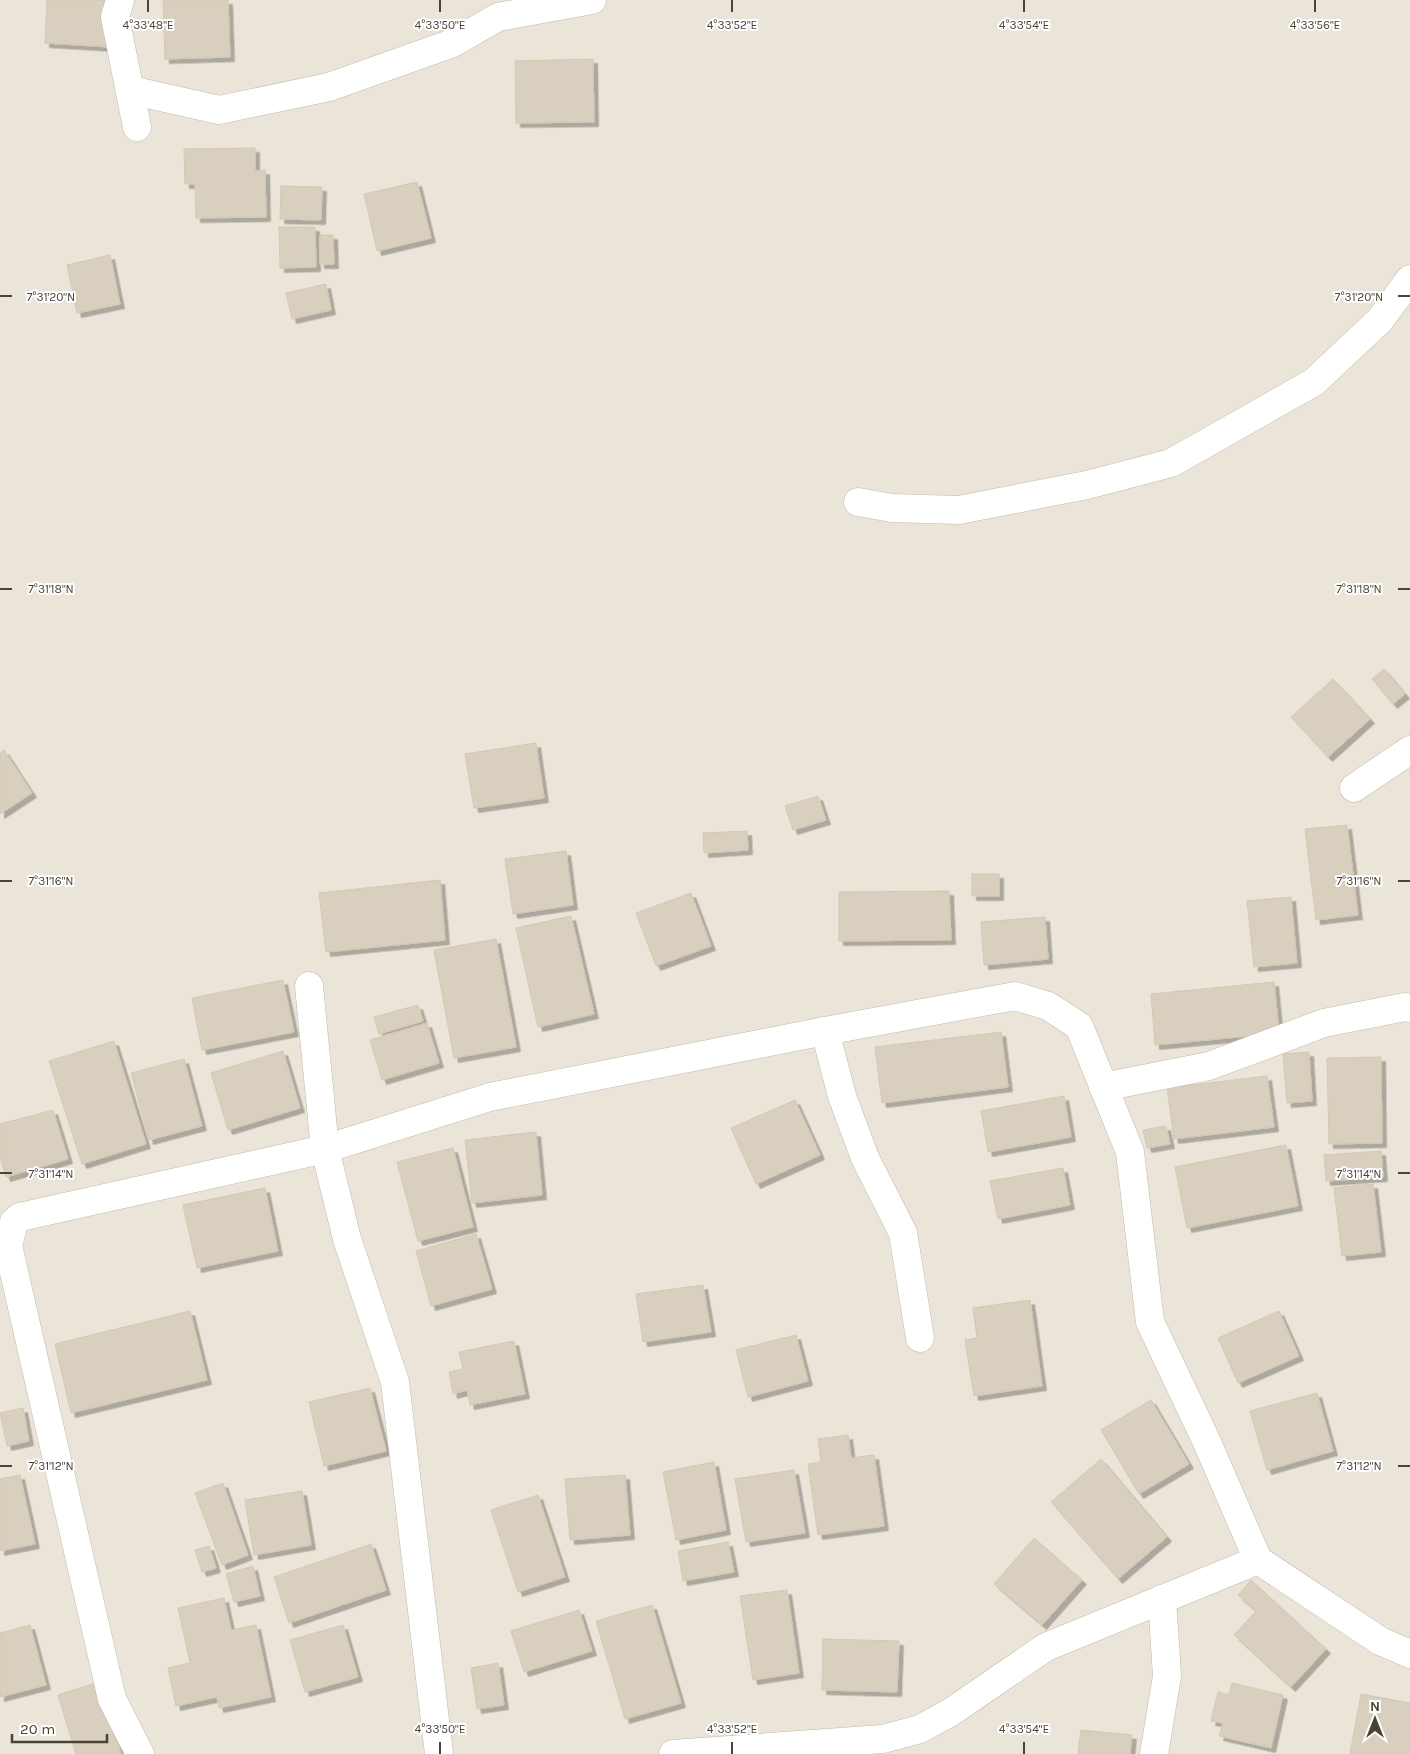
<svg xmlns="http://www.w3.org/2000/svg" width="1410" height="1754" font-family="Karla,sans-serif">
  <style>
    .residential { fill: #eae5d8 }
    .building { fill: #d8cfbf; stroke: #d3c8b2; filter: url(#shadow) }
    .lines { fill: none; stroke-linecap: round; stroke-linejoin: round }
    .minor-casing { stroke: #c1bbac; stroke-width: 29 }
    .minor { stroke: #fff; stroke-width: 28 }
    .ticks { fill: none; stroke: #4a4438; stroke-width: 2 }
    .ticks-label { font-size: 12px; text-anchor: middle; fill: #4a4438; stroke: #fff; stroke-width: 4; stroke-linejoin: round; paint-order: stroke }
  </style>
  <defs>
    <filter id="shadow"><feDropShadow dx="4.5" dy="4.5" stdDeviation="0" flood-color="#0004"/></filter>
  </defs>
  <rect width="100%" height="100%" fill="#f5f3ea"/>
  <rect class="residential" x="0" y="0" width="1410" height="1754"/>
  <g class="building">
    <polygon points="47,0 113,0 110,47 45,43"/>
    <polygon points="163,0 228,0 230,57 165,59"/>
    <polygon points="593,59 594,122 516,123 515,61"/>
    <polygon points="255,148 255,171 265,170 266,217 196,218 195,184 185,184 184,149"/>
    <polygon points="417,182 431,238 377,251 364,194"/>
    <polygon points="281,186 322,187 321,220 280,219"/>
    <polygon points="279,227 315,227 316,267 280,268"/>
    <polygon points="320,235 333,235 334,264 320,264"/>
    <polygon points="110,255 120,304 77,313 67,265"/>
    <polygon points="326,284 331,310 292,319 286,293"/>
    <polygon points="1384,669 1405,694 1393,704 1372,679"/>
    <polygon points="1333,679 1370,719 1328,757 1291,717"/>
    <polygon points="536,743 544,798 474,808 465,754"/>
    <polygon points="4,750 32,793 0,814 0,753"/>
    <polygon points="818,796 826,820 793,830 785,806"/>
    <polygon points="1347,825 1358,915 1316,920 1305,829"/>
    <polygon points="747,831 748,850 704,853 703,833"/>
    <polygon points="566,851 573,905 513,914 505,859"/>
    <rect x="972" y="874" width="27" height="22"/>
    <polygon points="440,880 445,940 326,952 319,893"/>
    <polygon points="949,891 951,940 839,941 839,892"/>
    <polygon points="691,893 711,946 656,966 636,913"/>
    <polygon points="1291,897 1297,963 1254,967 1247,901"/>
    <polygon points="571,916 594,1014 538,1027 516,928"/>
    <polygon points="1045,917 1048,959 984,965 981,922"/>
    <polygon points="496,939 516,1047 454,1058 434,950"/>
    <polygon points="283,980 294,1032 202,1050 192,998"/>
    <polygon points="1274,982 1279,1033 1155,1045 1151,994"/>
    <polygon points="418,1005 423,1021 379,1034 374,1017"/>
    <polygon points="427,1023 439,1063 382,1080 370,1040"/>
    <polygon points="1001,1032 1008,1087 882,1103 875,1047"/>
    <polygon points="114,1041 146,1144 82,1164 49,1061"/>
    <polygon points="283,1051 300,1108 228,1130 211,1073"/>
    <polygon points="1309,1052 1312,1101 1287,1103 1283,1054"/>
    <polygon points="1381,1057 1382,1143 1329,1144 1327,1058"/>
    <polygon points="184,1059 202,1126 149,1140 131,1073"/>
    <polygon points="1267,1076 1274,1127 1174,1139 1167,1088"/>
    <polygon points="1064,1096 1071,1137 988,1152 981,1111"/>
    <polygon points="795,1100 820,1155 756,1184 731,1128"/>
    <polygon points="53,1110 68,1159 6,1177 0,1157 0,1124"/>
    <polygon points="1166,1126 1170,1144 1147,1148 1143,1130"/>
    <polygon points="536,1132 542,1195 472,1203 465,1140"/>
    <polygon points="1286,1145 1298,1206 1187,1228 1175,1167"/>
    <polygon points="453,1148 473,1227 418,1241 397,1162"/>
    <polygon points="1381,1151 1383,1177 1326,1181 1324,1155"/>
    <polygon points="1063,1168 1070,1205 998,1219 990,1181"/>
    <polygon points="1373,1184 1381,1252 1342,1256 1334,1188"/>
    <polygon points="265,1188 278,1251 197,1268 183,1205"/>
    <polygon points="476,1234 492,1289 431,1306 416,1251"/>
    <polygon points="703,1285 711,1332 643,1342 636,1294"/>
    <polygon points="1030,1300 1042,1386 974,1396 965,1340 977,1338 973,1308"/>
    <polygon points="190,1311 207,1380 71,1413 55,1344"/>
    <polygon points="1279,1311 1299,1356 1238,1383 1218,1338"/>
    <polygon points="796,1335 808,1381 748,1397 736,1350"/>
    <polygon points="514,1341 525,1394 470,1405 467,1390 453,1394 449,1372 463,1369 459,1352"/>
    <polygon points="370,1388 386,1451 324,1466 309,1402"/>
    <polygon points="1317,1393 1333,1451 1267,1470 1250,1411"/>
    <polygon points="1151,1400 1189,1464 1139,1494 1101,1430"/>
    <polygon points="23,1408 29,1441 7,1446 0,1413"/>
    <polygon points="848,1435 851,1458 874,1455 884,1526 818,1535 808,1464 821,1462 818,1439"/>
    <polygon points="1101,1459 1167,1537 1118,1579 1051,1502"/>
    <polygon points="714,1462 726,1530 676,1540 663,1472"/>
    <polygon points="794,1470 805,1533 746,1542 735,1479"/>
    <polygon points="20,1475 35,1544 0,1551 0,1479"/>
    <polygon points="625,1475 630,1535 570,1540 565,1479"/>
    <polygon points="223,1483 248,1555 222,1565 195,1493"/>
    <polygon points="302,1491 311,1545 254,1555 245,1500"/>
    <polygon points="538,1495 565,1577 518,1592 491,1510"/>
    <polygon points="1034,1538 1082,1580 1042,1625 994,1584"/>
    <polygon points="728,1542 734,1572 683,1581 678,1551"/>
    <polygon points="371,1544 386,1590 289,1623 274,1577"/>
    <polygon points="209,1546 216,1568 202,1572 195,1550"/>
    <polygon points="253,1566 260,1596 234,1602 226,1574"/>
    <polygon points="1251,1580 1326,1649 1291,1687 1234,1635 1256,1611 1238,1595"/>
    <polygon points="787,1590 799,1673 753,1680 740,1596"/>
    <polygon points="224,1598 231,1630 256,1625 271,1697 219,1708 217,1697 176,1706 168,1668 190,1663 178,1608"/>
    <polygon points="652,1605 681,1703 625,1719 596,1621"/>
    <polygon points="579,1610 592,1651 524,1672 511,1631"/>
    <polygon points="30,1625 46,1685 0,1697 0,1633"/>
    <polygon points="343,1625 358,1677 305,1692 290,1640"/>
    <polygon points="823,1639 899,1641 897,1692 822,1690"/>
    <polygon points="498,1663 504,1705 477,1709 471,1668"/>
    <polygon points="99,1682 121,1754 76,1754 58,1695"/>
    <polygon points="1232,1683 1283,1695 1271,1748 1219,1736 1223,1723 1211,1721 1218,1692 1229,1695"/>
    <polygon points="1361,1694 1410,1703 1410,1754 1350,1754"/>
    <polygon points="1081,1730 1132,1735 1130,1754 1078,1754"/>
  </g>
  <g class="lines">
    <defs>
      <g id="minor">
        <polyline points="120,0 115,17 137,127"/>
        <polyline points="130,90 219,110 329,87 453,43 498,17 592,0"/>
        <polyline points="858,502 892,508 959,510 1087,485 1171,463 1314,382 1380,320 1410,279"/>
        <polyline points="1354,788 1410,750"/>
        <polyline points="309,986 325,1149 347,1239 395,1382 439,1754"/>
        <polyline points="825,1031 842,1096 865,1158 903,1233 920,1338"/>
        <polyline points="1103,1087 1209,1066 1324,1023 1405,1007 1410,1008"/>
        <polyline points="140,1754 112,1699 8,1246 14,1222 20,1217 325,1149 490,1097 825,1031 1015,996 1048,1006 1079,1026 1130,1152 1150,1322 1206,1440 1258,1560 1380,1641 1410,1654"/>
        <polyline points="673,1754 883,1739 920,1729 951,1712 1046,1647 1258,1560"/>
        <polyline points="1154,1754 1167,1676 1162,1599"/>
      </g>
    </defs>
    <use href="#minor" class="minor-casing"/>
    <use href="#minor" class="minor"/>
  </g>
  <path class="ticks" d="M 148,0 L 148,12M 440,0 L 440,12M 732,0 L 732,12M 1024,0 L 1024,12M 1315,0 L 1315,12M 0,296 L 12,296M 1398,296 L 1410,296M 0,589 L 12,589M 1398,589 L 1410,589M 0,881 L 12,881M 1398,881 L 1410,881M 0,1173 L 12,1173M 1398,1173 L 1410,1173M 0,1466 L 12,1466M 1398,1466 L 1410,1466M 440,1742 L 440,1754M 732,1742 L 732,1754M 1024,1742 L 1024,1754"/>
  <g class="ticks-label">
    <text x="148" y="29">4°33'48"E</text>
    <text x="440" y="29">4°33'50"E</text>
    <text x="732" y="29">4°33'52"E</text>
    <text x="1024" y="29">4°33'54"E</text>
    <text x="1315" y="29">4°33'56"E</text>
    <text x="51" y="301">7°31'20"N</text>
    <text x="1359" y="301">7°31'20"N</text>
    <text x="51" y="593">7°31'18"N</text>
    <text x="1359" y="593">7°31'18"N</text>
    <text x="51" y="885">7°31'16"N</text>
    <text x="1359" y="885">7°31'16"N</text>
    <text x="51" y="1178">7°31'14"N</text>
    <text x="1359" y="1178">7°31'14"N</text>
    <text x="51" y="1470">7°31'12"N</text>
    <text x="1359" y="1470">7°31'12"N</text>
    <text x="440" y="1733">4°33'50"E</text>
    <text x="732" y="1733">4°33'52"E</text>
    <text x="1024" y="1733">4°33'54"E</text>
  </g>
  <g transform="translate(1375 1719)" stroke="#ffffff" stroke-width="4" paint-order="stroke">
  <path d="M0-4L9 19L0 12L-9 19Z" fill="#4a4438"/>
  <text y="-8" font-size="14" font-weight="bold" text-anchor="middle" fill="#4a4438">N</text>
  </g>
  <path d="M12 1734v8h95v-8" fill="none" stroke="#4a4438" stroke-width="2.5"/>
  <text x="20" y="1734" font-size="15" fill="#4a4438" stroke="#ffffff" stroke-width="4" paint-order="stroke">20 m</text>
</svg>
